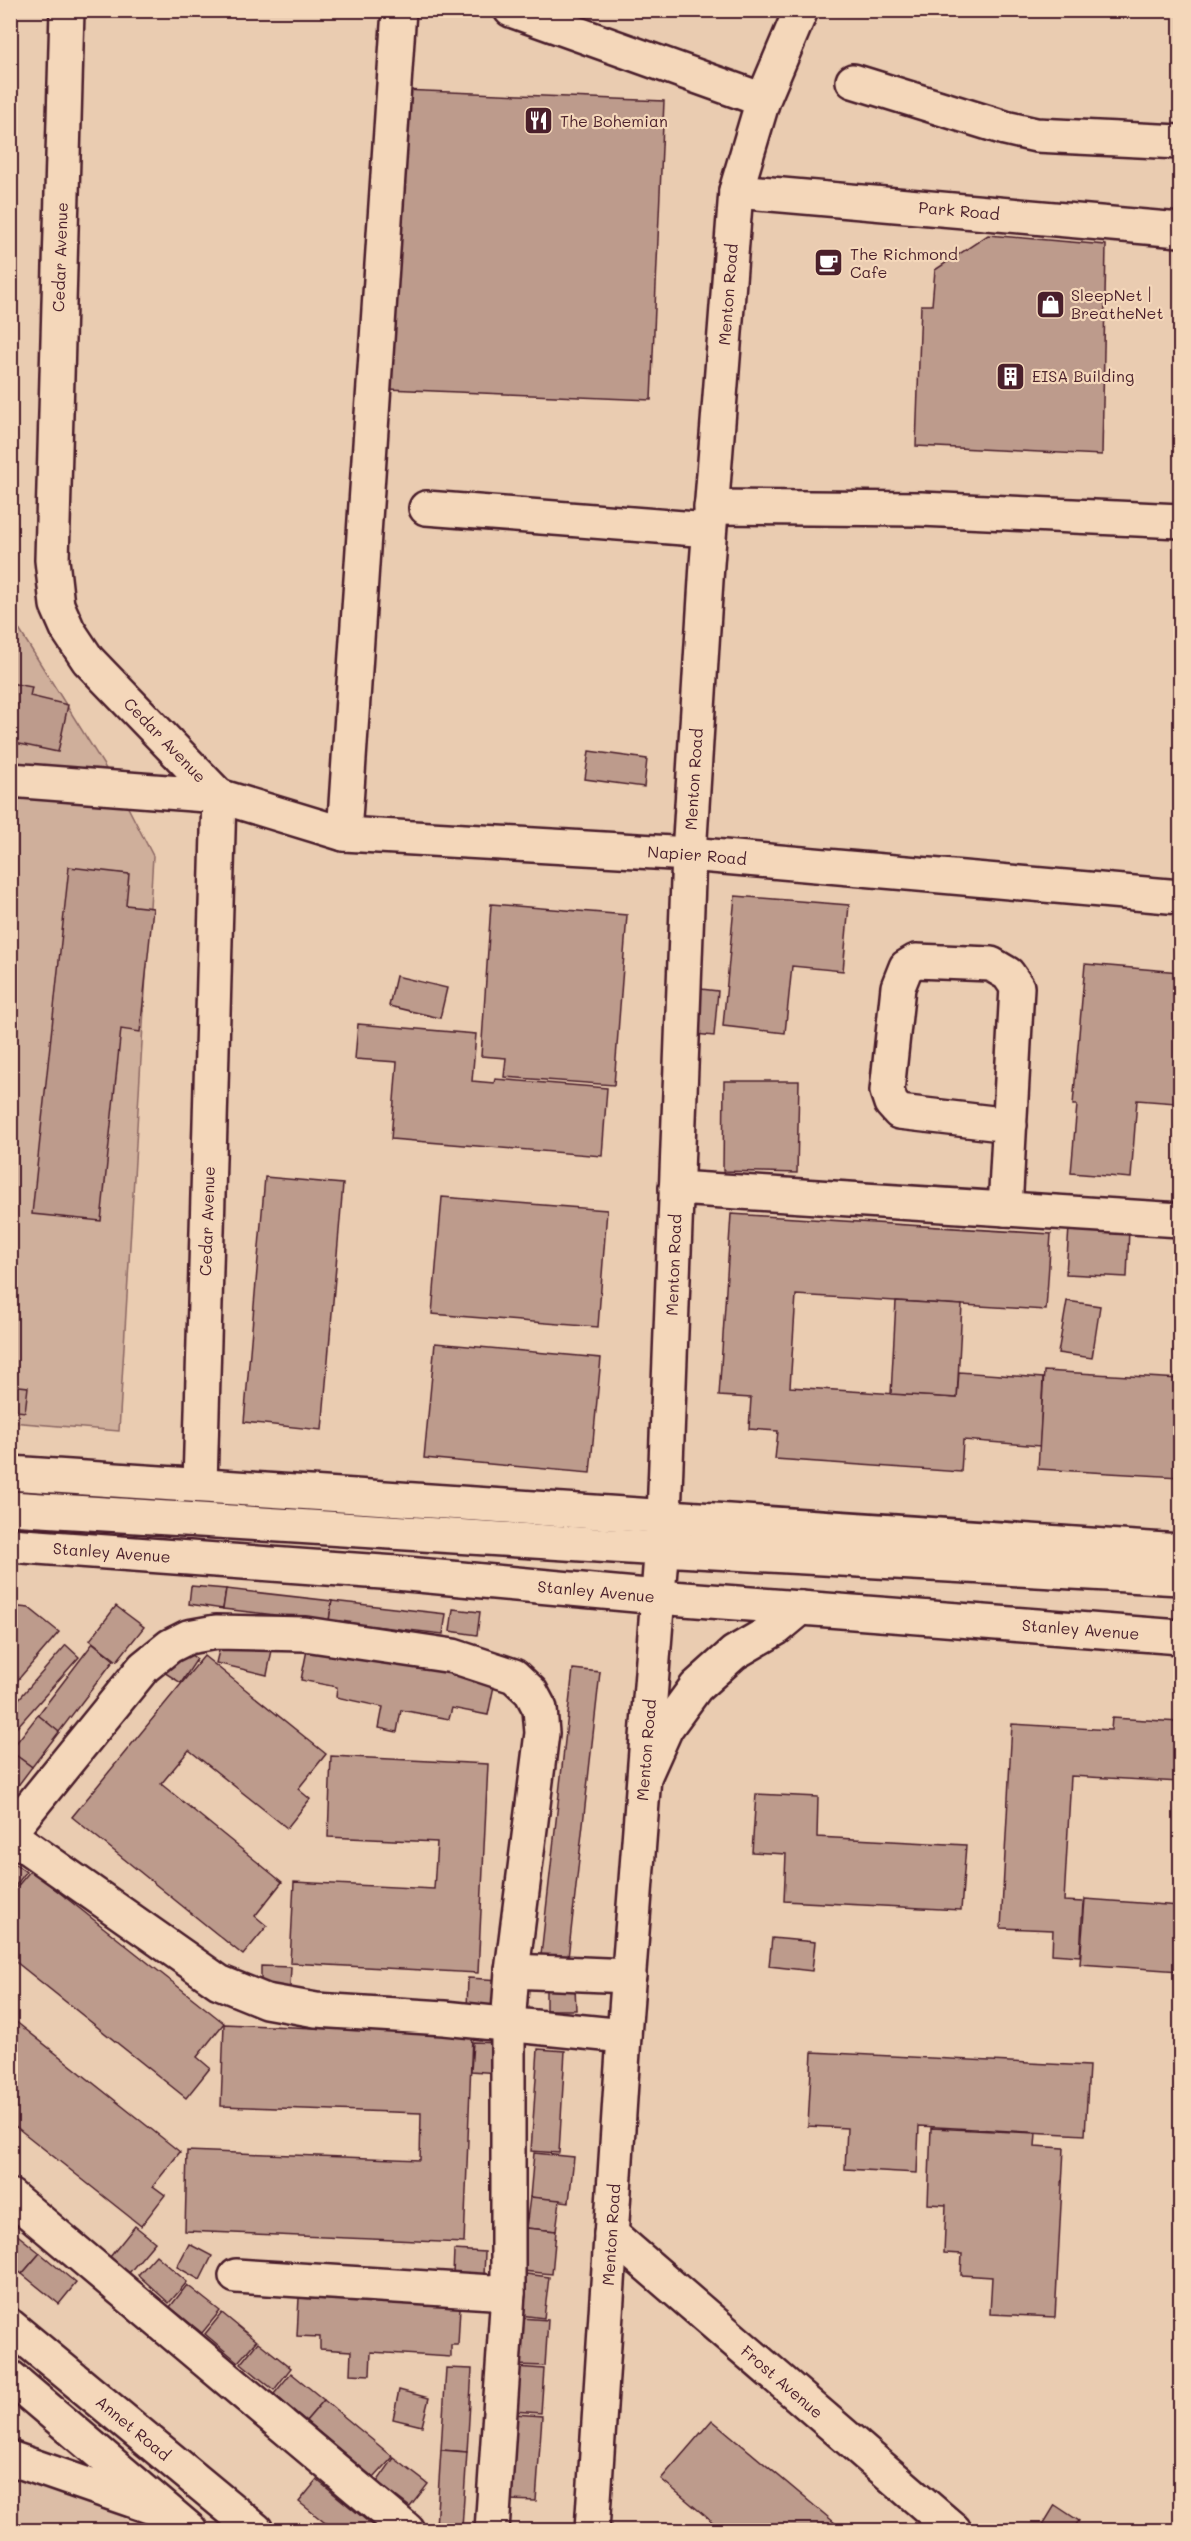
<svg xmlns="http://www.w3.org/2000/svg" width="1191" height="2541" font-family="Mali,sans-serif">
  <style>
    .built { fill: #dcbda6 }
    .green { fill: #cfaf9b; stroke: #8c6763; stroke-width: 1.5 }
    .building { fill: #bd9b8c; stroke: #4a1f2b; stroke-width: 1.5 }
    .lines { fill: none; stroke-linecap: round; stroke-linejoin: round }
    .minor-casing { stroke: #4a1f2b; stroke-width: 38 }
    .major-casing { stroke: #4a1f2b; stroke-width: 38 }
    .minor { stroke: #f4d7ba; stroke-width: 33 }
    .major { stroke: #f4d7ba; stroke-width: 33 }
    .labels { text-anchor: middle; stroke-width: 4.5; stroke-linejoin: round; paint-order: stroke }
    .poi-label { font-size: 16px; fill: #4a1f2b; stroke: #f4d7ba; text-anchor: start }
    .street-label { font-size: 16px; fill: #4a1f2b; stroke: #f4d7ba }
  </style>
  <rect width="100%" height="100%" fill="#eaccb1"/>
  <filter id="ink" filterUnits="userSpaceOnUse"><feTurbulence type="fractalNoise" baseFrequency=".0167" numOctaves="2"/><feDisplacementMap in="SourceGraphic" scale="12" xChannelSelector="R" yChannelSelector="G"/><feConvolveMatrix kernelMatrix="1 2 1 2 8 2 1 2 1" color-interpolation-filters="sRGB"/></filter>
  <g filter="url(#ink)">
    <polygon class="built" points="10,2476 110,2506 138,2530 11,2530"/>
    <polygon class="green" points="10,615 118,788 153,856 119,1431 11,1422"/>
    <g class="building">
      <polygon points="401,90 664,101 651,400 387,389"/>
      <polygon points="988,235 1106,245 1102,455 916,446 921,305 932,305 935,270"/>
      <polygon points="10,683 32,687 30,696 68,705 58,752 10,742"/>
      <polygon points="589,751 647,759 644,787 585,779"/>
      <polygon points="69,867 129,874 126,905 153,908 140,1032 121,1029 101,1221 32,1214"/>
      <polygon points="735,896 849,905 843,971 792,966 785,1033 723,1026"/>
      <polygon points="491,904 627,915 614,1085 504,1077 506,1058 481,1056"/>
      <polygon points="1085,964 1180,972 1180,1092 1177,1092 1176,1103 1137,1100 1131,1178 1071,1173 1077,1105 1073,1105"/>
      <polygon points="396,976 447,988 440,1018 389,1006"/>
      <polygon points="701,989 718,991 714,1036 696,1034"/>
      <polygon points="358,1024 476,1034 472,1081 494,1083 495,1079 607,1088 602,1156 391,1139 397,1062 355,1059"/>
      <polygon points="724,1081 799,1081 797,1173 723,1171"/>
      <polygon points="265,1177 343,1184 322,1430 244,1422"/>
      <polygon points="442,1197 607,1210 598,1327 432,1314"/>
      <polygon points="731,1214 1051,1234 1046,1310 796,1295 790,1387 957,1398 959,1372 1043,1378 1040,1446 963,1440 961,1472 775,1459 778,1431 749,1429 751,1398 719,1396"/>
      <polygon points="1069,1227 1129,1229 1127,1277 1066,1274"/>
      <polygon points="896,1301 962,1305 957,1398 891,1394"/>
      <polygon points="1067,1301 1100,1306 1092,1358 1058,1353"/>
      <polygon points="435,1343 601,1358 590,1473 424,1458"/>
      <polygon points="1044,1371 1180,1379 1180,1477 1038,1469"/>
      <polygon points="10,1385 28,1387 25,1412 10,1410"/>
      <polygon points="191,1586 226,1589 223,1609 189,1604"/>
      <polygon points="226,1589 332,1601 329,1621 223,1609"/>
      <polygon points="332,1601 446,1614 443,1634 329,1621"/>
      <polygon points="10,1606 29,1608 59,1632 10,1689"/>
      <polygon points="116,1606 144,1627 117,1661 90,1640"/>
      <polygon points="453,1609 480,1612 477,1635 450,1631"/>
      <polygon points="222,1638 272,1650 267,1675 216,1663"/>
      <polygon points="309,1640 496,1676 488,1715 452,1708 449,1719 401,1710 397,1732 379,1728 383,1707 336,1697 337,1687 301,1680"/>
      <polygon points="93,1643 114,1660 59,1732 38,1715"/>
      <polygon points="66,1645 79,1657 10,1735 10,1709"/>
      <polygon points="176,1645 197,1659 181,1683 159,1669"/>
      <polygon points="204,1656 326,1754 298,1789 310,1799 287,1828 189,1750 161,1784 282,1882 255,1916 267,1926 243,1955 72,1817"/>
      <polygon points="573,1669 600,1672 568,1958 541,1955"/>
      <polygon points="38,1715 59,1732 32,1767 10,1751"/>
      <polygon points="1112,1718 1180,1722 1180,1782 1071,1776 1064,1901 1083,1902 1080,1956 1052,1954 1053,1930 1001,1928 1012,1724 1111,1730"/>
      <polygon points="10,1751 32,1767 10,1796"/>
      <polygon points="331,1756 488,1764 478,1973 290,1963 294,1882 434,1889 437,1842 328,1837"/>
      <polygon points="756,1794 818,1797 817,1837 966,1845 961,1910 784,1901 786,1854 752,1852"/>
      <polygon points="10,1860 26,1872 10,1893"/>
      <polygon points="31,1870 224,2023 197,2057 210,2068 186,2098 16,1962 10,1969 10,1895"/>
      <polygon points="1085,1899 1180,1906 1180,1971 1080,1964"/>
      <polygon points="772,1938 815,1942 812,1971 769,1966"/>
      <polygon points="261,1966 291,1967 290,1987 261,1987"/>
      <polygon points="468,1978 501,1980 499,2012 467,2010"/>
      <polygon points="546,1986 575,1987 576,2010 546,2010"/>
      <polygon points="10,2017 180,2152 153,2186 165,2195 141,2226 10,2122"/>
      <polygon points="224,2024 472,2035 464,2243 185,2231 187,2151 420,2160 421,2113 221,2106"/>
      <polygon points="473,2042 500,2043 498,2073 471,2071"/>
      <polygon points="538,2049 565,2051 559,2153 531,2151"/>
      <polygon points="812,2052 1089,2066 1085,2135 919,2126 917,2173 845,2169 847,2128 808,2126"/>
      <polygon points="931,2128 1036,2133 1035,2146 1064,2148 1055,2317 990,2314 992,2277 961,2275 962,2254 944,2253 946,2205 928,2204"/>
      <polygon points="534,2153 574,2157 569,2202 530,2197"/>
      <polygon points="530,2197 560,2200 556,2231 526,2228"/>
      <polygon points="135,2226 155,2242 129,2273 110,2257"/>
      <polygon points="526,2228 556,2231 552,2274 523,2271"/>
      <polygon points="10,2229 40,2253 22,2274 10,2265"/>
      <polygon points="189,2244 212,2256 200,2280 177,2267"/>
      <polygon points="454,2250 485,2252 484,2276 453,2275"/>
      <polygon points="40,2253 76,2283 59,2304 22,2274"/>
      <polygon points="156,2255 187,2282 169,2303 138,2275"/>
      <polygon points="526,2274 549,2277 544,2318 520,2315"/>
      <polygon points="187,2285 220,2311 202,2333 170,2307"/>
      <polygon points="299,2298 460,2307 458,2345 451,2345 451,2357 371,2352 370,2375 350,2374 351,2351 320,2349 320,2337 297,2336"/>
      <polygon points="222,2313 256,2341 238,2362 205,2334"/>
      <polygon points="520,2318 548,2320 545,2366 517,2365"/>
      <polygon points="258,2342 291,2368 274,2390 241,2363"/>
      <polygon points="516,2367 544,2369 541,2413 513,2411"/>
      <polygon points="446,2368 472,2369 467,2452 441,2450"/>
      <polygon points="291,2373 324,2400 306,2421 274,2394"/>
      <polygon points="399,2390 429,2398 422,2426 393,2419"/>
      <polygon points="324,2400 393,2457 374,2478 306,2421"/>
      <polygon points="514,2414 542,2416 536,2501 509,2500"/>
      <polygon points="712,2420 835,2523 829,2530 722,2530 661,2479"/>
      <polygon points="441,2450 467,2452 462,2528 436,2527"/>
      <polygon points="394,2458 428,2484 410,2507 377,2482"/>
      <polygon points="317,2480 378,2530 334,2530 299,2502"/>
      <polygon points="1055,2505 1079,2521 1072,2530 1045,2530 1041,2528"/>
    </g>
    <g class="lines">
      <defs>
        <g id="minor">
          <path id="s1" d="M 67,10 L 52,560 L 57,605 L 68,630 L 88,660 L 219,796 L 200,1485"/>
          <polyline points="511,10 763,100"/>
          <polyline points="853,81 1005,128 1036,135 1180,142"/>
          <path id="s2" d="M 736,191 L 1180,230"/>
          <polyline points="711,507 921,509 1180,521"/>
          <polyline points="426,508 709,530"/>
          <path id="s3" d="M 10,780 L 219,796 L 344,834 L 689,854 L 1180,897"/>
          <polyline points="344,834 399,10"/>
          <polyline points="676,1188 1180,1220"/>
          <polyline points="1005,1209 1017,987 1008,974 991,964 916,961 906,967 898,987 887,1091 891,1103 899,1112 1010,1125"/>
          <polyline points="10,1508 661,1549 1180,1578"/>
          <polyline points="10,1832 144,1667 170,1646 188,1637 216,1632 305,1634 453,1656 514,1676 531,1692 540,1709 542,1733 512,1971 508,2026 508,2293 492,2530"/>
          <polyline points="10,1835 219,1982 266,2001 316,2010 444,2018 624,2036"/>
          <polyline points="512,1971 629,1976"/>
          <polyline points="10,2196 407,2530"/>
          <path id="s4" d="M 611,2234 L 954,2530"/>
          <polyline points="236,2276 508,2293"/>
          <polyline points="10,2458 169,2513"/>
          <path id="s5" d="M 592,2530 L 624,2036 L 664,1517 L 689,854 L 707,564 L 736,191 L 763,100 L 801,10"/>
        </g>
        <g id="major">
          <polyline points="10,1473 1180,1551"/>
          <path id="s6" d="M 10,1545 L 396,1573 L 658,1597 L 1180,1637"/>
          <polyline points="645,1775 666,1728 696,1687 734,1653 777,1628 801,1608"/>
          <path id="s7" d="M 10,2326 L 256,2530"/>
          <polyline points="10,2377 190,2530"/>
        </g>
      </defs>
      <use href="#minor" class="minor-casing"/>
      <use href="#major" class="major-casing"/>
      <use href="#minor" class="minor"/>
      <use href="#major" class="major"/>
    </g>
  </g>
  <defs>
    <symbol id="restaurant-square" viewBox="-11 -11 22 22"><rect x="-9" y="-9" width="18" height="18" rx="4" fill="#4a1f2b" stroke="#f4d7ba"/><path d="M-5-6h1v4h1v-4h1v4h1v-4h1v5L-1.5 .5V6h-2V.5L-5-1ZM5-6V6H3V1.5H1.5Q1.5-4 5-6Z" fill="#fff"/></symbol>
    <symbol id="cafe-square" viewBox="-11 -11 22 22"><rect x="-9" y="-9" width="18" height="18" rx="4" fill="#4a1f2b" stroke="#f4d7ba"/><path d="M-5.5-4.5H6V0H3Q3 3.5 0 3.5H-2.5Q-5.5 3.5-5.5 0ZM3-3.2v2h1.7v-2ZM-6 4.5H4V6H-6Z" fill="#fff"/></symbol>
    <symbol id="shop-square" viewBox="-11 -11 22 22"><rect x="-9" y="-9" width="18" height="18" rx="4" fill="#4a1f2b" stroke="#f4d7ba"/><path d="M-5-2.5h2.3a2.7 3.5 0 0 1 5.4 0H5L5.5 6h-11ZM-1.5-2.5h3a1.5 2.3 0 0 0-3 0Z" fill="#fff"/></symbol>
    <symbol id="building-square" viewBox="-11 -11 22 22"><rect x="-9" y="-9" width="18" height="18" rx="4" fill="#4a1f2b" stroke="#f4d7ba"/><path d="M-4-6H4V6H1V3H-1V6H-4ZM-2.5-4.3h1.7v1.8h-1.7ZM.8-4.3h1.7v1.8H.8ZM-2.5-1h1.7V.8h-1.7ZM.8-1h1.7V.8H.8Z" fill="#fff"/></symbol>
  </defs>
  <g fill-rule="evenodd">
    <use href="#restaurant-square" x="522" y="104" width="33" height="33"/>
    <use href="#cafe-square" x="812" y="246" width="33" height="33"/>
    <use href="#shop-square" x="1034" y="288" width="33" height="33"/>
    <use href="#building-square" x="994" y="360" width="33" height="33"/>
  </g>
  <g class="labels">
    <g class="poi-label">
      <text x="560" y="127">The Bohemian</text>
      <text x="850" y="260">The Richmond<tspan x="850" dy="18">Cafe</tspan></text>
      <text x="1071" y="301">SleepNet |<tspan x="1071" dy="18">BreatheNet</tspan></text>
      <text x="1032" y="382">EISA Building</text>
    </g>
    <g class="street-label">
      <text dy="6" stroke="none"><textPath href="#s2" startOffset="224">Park Road</textPath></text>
      <text transform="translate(60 257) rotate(-88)" y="6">Cedar Avenue</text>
      <text dy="6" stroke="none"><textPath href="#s5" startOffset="2240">Menton Road</textPath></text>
      <text dy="6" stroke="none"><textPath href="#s1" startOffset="770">Cedar Avenue</textPath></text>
      <text dy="6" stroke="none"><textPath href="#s5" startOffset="1754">Menton Road</textPath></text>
      <text dy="6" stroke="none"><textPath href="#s3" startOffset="694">Napier Road</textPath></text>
      <text transform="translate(207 1221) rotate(-88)" y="6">Cedar Avenue</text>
      <text dy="6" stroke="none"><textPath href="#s5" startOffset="1268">Menton Road</textPath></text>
      <text dy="6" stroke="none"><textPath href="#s6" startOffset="102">Stanley Avenue</textPath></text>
      <text dy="6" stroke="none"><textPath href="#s6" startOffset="588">Stanley Avenue</textPath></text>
      <text dy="6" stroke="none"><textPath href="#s6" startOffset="1074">Stanley Avenue</textPath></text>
      <text dy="6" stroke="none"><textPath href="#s5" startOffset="782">Menton Road</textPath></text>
      <text dy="6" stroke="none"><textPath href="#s5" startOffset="296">Menton Road</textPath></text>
      <text dy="6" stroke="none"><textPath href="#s4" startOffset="226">Frost Avenue</textPath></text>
      <text dy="6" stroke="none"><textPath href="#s7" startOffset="160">Annet Road</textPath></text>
    </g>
  </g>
  <rect width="1191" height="2541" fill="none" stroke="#f4d7ba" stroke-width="36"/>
  <rect x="18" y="18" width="1155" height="2505" fill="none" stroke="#4a1f2b" stroke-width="2" filter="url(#ink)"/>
</svg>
